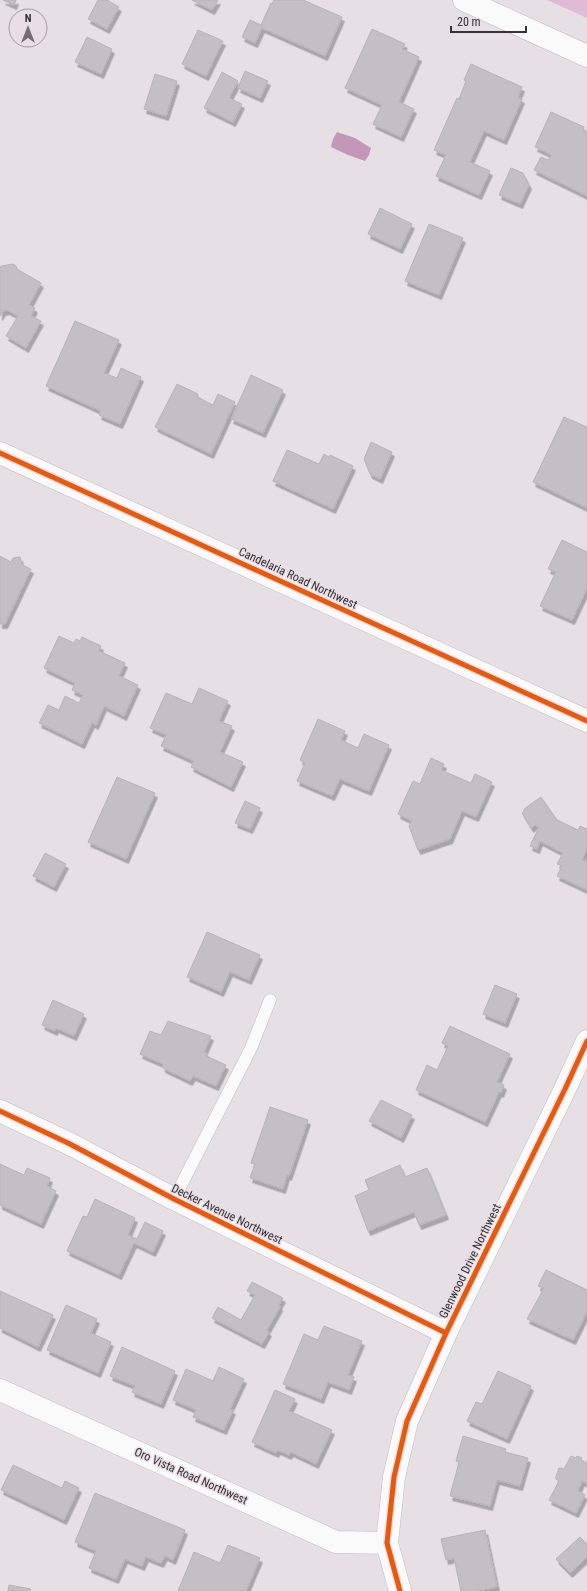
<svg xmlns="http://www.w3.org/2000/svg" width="587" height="1591" font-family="'Roboto Condensed',sans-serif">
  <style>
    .green { fill: #e0bbd7 }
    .water { fill: #c497b9 }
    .building { fill: #c3bfc2; stroke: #b7b3b6; filter: url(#shadow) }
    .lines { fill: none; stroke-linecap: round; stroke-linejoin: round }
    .lane-casing { stroke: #bfbbbe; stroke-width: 13 }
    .street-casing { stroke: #bfbbbe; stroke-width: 23 }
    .secondary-casing { stroke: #bfbbbe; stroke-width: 23 }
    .lane { stroke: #fbfafb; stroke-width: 12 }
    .street { stroke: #fbfafb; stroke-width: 22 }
    .secondary { stroke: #fbfafb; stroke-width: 22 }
    .cycleway-casing { stroke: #e8dee5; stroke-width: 8 }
    .cycleway { stroke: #e8590c; stroke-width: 5 }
    .labels { text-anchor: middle; stroke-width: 3; stroke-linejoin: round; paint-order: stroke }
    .street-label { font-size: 12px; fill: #353134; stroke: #e8dee5 }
  </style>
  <defs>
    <filter id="shadow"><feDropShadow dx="2.5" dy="4.5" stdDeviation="0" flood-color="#0004"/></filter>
  </defs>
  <rect width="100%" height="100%" fill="#e6e0e4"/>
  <polygon class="green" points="547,0 587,0 587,18"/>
  <polygon class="water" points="337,132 355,138 371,148 369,155 365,161 348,155 331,147 333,139"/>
  <g class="building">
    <polygon points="3,0 16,0 14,5"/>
    <polygon points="98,0 107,0 119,7 107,29 88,19"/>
    <polygon points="192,0 218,0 212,10"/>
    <polygon points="274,0 303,0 342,17 325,56 262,28 255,43 242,37 250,20 261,25 271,3 272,4"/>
    <polygon points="372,29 405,44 402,49 419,57 399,102 414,109 401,137 373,124 382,105 345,88"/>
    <polygon points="198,30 223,41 206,76 182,64"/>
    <polygon points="87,37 112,49 101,74 75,62"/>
    <polygon points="471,64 522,87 518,97 522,99 504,140 484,131 470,162 490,171 479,195 436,176 446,155 434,150 457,98 459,99 466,81 464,80"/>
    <polygon points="245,71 268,81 260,98 238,88"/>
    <polygon points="222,72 238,81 229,98 242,104 233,122 204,108"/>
    <polygon points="155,74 177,81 166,116 144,109"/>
    <polygon points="551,112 584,127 583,131 587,133 587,196 534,170 541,157 548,160 551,156 550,154 535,147"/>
    <polygon points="511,168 523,173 529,185 520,204 499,195"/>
    <polygon points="380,208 412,224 400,249 368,234"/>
    <polygon points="429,224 463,238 439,295 405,281"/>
    <polygon points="13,264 16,266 17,269 41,283 29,305 35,308 31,316 41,321 26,348 6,336 18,316 7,310 3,311 0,316 0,268 1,266"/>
    <polygon points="75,321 119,340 104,373 117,378 121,368 141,377 120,424 99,415 101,411 46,386"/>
    <polygon points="251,375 283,390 263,433 231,419"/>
    <polygon points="177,384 198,394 197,397 213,405 218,394 235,402 211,454 155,427"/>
    <polygon points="564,417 587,427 587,508 533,482"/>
    <polygon points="371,442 392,452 380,479 370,474 364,459"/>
    <polygon points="287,450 319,464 324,454 329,457 330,455 353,466 333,509 273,481"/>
    <polygon points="562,540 587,552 587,588 572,620 540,606 556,572 548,569"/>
    <polygon points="0,556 11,562 13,558 20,557 22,565 31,569 5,624 0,624"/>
    <polygon points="59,636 74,643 76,639 80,641 82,637 101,646 99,651 125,663 119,676 138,685 124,716 104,706 96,725 92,723 82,744 39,723 48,705 59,710 65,696 79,703 83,695 72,690 75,683 44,668"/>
    <polygon points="199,688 228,701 219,721 232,726 220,752 243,762 231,787 191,767 194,761 161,746 166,735 150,728 166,693 192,704"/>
    <polygon points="318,719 345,731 341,740 358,748 364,734 389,745 369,791 340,779 332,796 297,781 305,763 300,760"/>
    <polygon points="431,758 444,764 441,770 471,783 475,774 492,782 476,817 462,811 450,839 418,850 409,826 412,821 398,814 413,781 420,784"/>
    <polygon points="117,777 155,793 126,859 88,842"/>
    <polygon points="541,797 557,820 578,830 580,826 587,829 587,848 582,860 587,862 587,890 557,876 562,866 557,864 563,853 540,841 537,849 530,846 539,827 535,825 531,828 522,813 524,811 524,809"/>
    <polygon points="245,801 260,808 250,829 235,823"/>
    <polygon points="45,853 66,864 54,887 33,876"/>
    <polygon points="207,932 260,955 249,980 230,972 221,992 187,977"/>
    <polygon points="495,985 517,994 505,1023 483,1014"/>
    <polygon points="53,1000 84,1014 74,1036 56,1028 55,1031 42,1025"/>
    <polygon points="168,1021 211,1036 204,1052 207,1053 206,1056 226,1065 216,1086 193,1076 190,1081 163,1068 163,1064 140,1054 150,1031 161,1035"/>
    <polygon points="450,1026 510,1054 497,1082 504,1085 501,1093 499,1092 485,1122 416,1090 427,1065 437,1070 448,1046 442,1043"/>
    <polygon points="381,1100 412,1115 401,1138 369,1121"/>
    <polygon points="270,1107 308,1120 289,1176 287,1175 283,1189 250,1178 255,1164 251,1163"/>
    <polygon points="0,1164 24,1175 27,1168 50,1178 47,1186 56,1191 41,1224 0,1205"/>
    <polygon points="400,1165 405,1177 427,1168 446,1215 419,1225 414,1212 368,1231 355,1196 369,1190 365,1180"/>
    <polygon points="95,1199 135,1218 128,1235 137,1239 145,1222 163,1231 153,1252 134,1243 119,1275 67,1251 83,1216 87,1217"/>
    <polygon points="546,1270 587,1290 587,1312 573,1340 527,1319 544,1288 538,1286"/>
    <polygon points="252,1282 283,1298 279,1305 280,1307 267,1330 269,1332 262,1344 212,1318 218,1307 241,1320 255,1295 247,1291"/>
    <polygon points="0,1291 53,1315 38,1347 0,1328"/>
    <polygon points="66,1305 97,1319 91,1333 111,1342 98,1373 47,1350"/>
    <polygon points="324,1326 362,1341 348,1375 354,1377 349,1390 328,1382 321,1399 283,1384 304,1334 318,1340"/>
    <polygon points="122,1347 175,1371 161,1404 132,1392 135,1386 110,1376"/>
    <polygon points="219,1367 244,1379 230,1409 233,1410 224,1430 193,1417 196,1410 173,1400 186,1369 213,1381"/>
    <polygon points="498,1371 531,1386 507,1439 467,1421 476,1402 482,1404"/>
    <polygon points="275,1390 295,1399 289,1411 332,1430 316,1464 291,1452 289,1455 278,1450 276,1453 252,1442"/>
    <polygon points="463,1436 506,1449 505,1452 528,1458 520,1486 497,1480 490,1506 450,1496 459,1462 456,1461"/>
    <polygon points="571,1456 576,1458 577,1456 582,1458 581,1460 587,1463 587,1484 582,1481 578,1491 585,1495 576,1513 549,1500 559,1481 556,1479 556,1476 559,1468 564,1469"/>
    <polygon points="13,1465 62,1488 65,1481 79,1488 64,1520 1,1490"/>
    <polygon points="95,1493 185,1530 173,1560 165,1556 161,1563 146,1557 142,1566 125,1559 116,1579 89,1568 96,1551 75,1542"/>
    <polygon points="485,1530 497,1587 478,1591 461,1591 454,1558 446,1560 441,1539"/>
    <polygon points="580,1537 587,1544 587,1557 570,1573 556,1559"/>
    <polygon points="228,1545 260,1558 246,1591 178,1591 194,1552 220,1563"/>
    <polygon points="9,1585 31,1589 30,1591 8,1591"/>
  </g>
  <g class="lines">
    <defs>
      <polyline id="lane" points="174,1199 251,1048 270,1000"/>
      <g id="street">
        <polyline points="464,0 587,56"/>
        <polyline points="0,1111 68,1143 174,1199 446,1333"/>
        <polyline points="0,1390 336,1542 387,1543"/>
        <polyline points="400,1591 387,1543 394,1477 407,1421 446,1333 565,1089 587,1041"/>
      </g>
      <polyline id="secondary" points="0,453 587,721"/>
    </defs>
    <use href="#lane" class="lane-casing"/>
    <use href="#street" class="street-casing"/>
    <use href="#secondary" class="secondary-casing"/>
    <use href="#lane" class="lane"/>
    <use href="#street" class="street"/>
    <use href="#secondary" class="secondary"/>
    <defs>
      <g id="cycleway">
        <polyline points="0,453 587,721"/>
        <polyline points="0,1111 68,1143 174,1199 446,1333"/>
        <polyline points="400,1591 387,1543 394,1477 407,1421 446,1333 565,1089 587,1041"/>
      </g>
    </defs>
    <use href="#cycleway" class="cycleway-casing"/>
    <use href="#cycleway" class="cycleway"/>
  </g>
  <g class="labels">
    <g class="street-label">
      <text transform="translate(298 578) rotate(25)" y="4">Candelaria Road Northwest</text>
      <text transform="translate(227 1214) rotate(26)" y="4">Decker Avenue Northwest</text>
      <text transform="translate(470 1261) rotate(-64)" y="4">Glenwood Drive Northwest</text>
      <text transform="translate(191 1476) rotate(24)" y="4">Oro Vista Road Northwest</text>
    </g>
  </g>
  <g transform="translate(28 28)"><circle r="19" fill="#e8dee5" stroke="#a0999e"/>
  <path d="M0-3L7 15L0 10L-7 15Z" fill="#736e72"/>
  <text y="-6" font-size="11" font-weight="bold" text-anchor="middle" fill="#353134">N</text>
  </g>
  <path d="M451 26v6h75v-6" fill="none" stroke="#353134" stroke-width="2"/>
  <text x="457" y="26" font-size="12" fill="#353134" stroke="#e8dee5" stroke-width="3" paint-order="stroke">20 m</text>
</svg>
